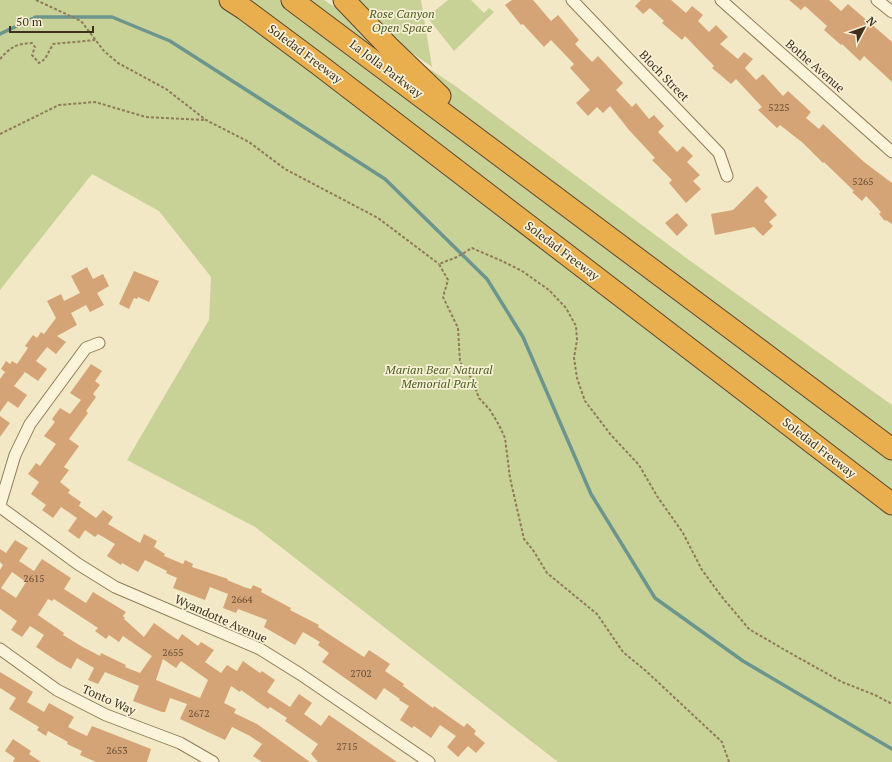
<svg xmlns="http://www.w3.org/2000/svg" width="892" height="762" font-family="'PT Serif',serif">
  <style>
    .green { fill: #c8d297 }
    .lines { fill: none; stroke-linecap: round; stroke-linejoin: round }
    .stream { stroke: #6c958e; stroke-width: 3.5 }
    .building { fill: #d4a477; fill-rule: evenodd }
    .minor-casing { stroke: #907a59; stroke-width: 13 }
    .motorway-casing { stroke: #5e472d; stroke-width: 23 }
    .path { stroke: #907a59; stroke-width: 2; stroke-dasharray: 3 2; stroke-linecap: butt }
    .minor { stroke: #fcf4da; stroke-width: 11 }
    .motorway { stroke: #e9af4f; stroke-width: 21 }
    .labels { text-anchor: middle; stroke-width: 3.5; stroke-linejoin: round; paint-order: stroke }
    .number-label { font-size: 10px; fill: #644d34 }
    .park-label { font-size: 12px; font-style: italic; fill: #4b5d22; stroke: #f9f1d6 }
    .street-label { font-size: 12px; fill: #3f301e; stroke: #f9f1d6 }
  </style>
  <rect width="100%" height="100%" fill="#f3e8c5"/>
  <g class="green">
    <polygon points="0,0 324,0 454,85 689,260 892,405 892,762 558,762 255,527 127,460 209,320 211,277 159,211 92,174 0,290"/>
    <polygon points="336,0 421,0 432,67"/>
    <polygon points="448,0 471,0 484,13 489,8 494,12 454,51 427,17"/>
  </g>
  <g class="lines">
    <polyline class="stream" points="0,34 36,17 112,17 170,41 385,179 487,279 523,337 591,494 655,598 743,661 892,749"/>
  </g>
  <g class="building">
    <polygon points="512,0 533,0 551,21 558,15 579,40 575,44 592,62 598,56 623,83 616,90 632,107 636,103 649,119 654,115 664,126 658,132 677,152 683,146 693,156 687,162 700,175 693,181 701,189 686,203 669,183 672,180 652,160 655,158 629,130 610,106 603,113 597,107 588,116 576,103 590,90 570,68 574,64 551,40 544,47 523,24 521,25 505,5"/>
    <polygon points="641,0 671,0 686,13 692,6 703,15 698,21 709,32 716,25 728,37 720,44 738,59 744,52 753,59 745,68 756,80 763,74 783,96 788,91 811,112 806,118 819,129 823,124 864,162 892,183 892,224 886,220 885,221 879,214 881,212 866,196 862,201 852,192 854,191 824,162 823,163 803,143 780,125 777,128 758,110 762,107 736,79 731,84 712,68 714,66 685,36 682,40 662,23 664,21 650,8 643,14 635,6"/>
    <polygon points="789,0 829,0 841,11 848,4 892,42 892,82 864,56 860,61 842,44 841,45 824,30 827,26 805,6 801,10"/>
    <polygon points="757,186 768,197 764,201 777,215 769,222 773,226 763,236 754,227 715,235 711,214 733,210"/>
    <polygon points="677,213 688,225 677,236 665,223"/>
    <polygon points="87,267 93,279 103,274 109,286 97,293 104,305 90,312 86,305 71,313 77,325 57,336 66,342 56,354 47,347 36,361 47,369 38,381 25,372 14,386 27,395 18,408 8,401 0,412 0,379 5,372 1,369 6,361 10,364 12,361 17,364 28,348 25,346 33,335 37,338 41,332 44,334 56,318 47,301 61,294 64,301 80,293 71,276"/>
    <polygon points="134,271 159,281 149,302 138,297 137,299 134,298 129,309 119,304"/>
    <polygon points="91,364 102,371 95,381 100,385 93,394 96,397 86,411 88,413 69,439 79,446 64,467 69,470 60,482 70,490 68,493 81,502 79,506 96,518 103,510 113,517 108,524 140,543 144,534 157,541 154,547 165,554 164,556 183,564 185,560 193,564 192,567 228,579 227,580 244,587 251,589 253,585 262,589 261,592 291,608 290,610 319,625 318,627 364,657 369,650 390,664 385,671 404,684 403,686 433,708 434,706 464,727 467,723 476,731 474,734 485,743 476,753 468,746 458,757 457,756 447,747 456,736 440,725 431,738 414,726 412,728 400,720 409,706 399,700 400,699 384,688 376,700 322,662 329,653 318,645 320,642 303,632 295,645 264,627 267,620 238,609 236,613 223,608 228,594 210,587 205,600 173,588 177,578 166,573 167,571 145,560 138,572 122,563 121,565 107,556 115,544 98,534 95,537 85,530 79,539 68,531 77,518 61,507 53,518 42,510 46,505 31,494 39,482 28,474 36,463 40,466 56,444 44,436 55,422 52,419 60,408 70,414 81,400 70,393"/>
    <polygon points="0,416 10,423 0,437"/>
    <path d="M 15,540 L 28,548 L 19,561 L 34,571 L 42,559 L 71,578 L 64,589 L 86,603 L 93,592 L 126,612 L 123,616 L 125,618 L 124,619 L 144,637 L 154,623 L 178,640 L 182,634 L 198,646 L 201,642 L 214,650 L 205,662 L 221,673 L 227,665 L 237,671 L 243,661 L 260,673 L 262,671 L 275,680 L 267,692 L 290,707 L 299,694 L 312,703 L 304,714 L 321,726 L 329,715 L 397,762 L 318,762 L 311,754 L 318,744 L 285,721 L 287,718 L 270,707 L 268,709 L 241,690 L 240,692 L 231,686 L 224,703 L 236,709 L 234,713 L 257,724 L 310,762 L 262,762 L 253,756 L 262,744 L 250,736 L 232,727 L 225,740 L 180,719 L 187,704 L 170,698 L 165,712 L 162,712 L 133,701 L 139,686 L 105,672 L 98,684 L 88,680 L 94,668 L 77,658 L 71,669 L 57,661 L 36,647 L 44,635 L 30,626 L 22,637 L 11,630 L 17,621 L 0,609 L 0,570 L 3,565 L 0,562 L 0,549 L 6,553 ZM 12,572 L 26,582 L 16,598 L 1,588 ZM 48,599 L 52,601 L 54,599 L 98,628 L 95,631 L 106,639 L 109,635 L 119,642 L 123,636 L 152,656 L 140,673 L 125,667 L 126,665 L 101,653 L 100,656 L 81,646 L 63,635 L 64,633 L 38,615 ZM 163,659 L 176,668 L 181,661 L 208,680 L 200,698 L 156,680 Z"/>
    <polygon points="0,672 33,692 27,702 44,712 49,703 74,717 68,727 87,736 92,726 151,749 147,762 96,762 80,755 82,751 67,744 68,742 48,731 46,736 37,730 39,727 9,709 16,698 0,688"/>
    <polygon points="13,739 31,751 29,754 41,762 13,762 15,758 5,751"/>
  </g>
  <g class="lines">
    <defs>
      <g id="minor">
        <polyline points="572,0 719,153 727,176"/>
        <polyline points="721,0 892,152"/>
        <polyline points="877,0 892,12"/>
        <polyline points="0,505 15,455 30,424 86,348 99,343"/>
        <polyline points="0,507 78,564 115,587 260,649 300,674 429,762"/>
        <polyline points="0,649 57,690 106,715 180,743 213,762"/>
      </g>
      <g id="motorway">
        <polyline points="230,0 244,9 318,64 892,504"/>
        <polyline points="292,0 892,449"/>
        <polyline points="344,0 388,46 440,96"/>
      </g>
    </defs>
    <use href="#minor" class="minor-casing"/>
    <use href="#motorway" class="motorway-casing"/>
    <g class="path">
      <polyline points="36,0 81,21 104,51 118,63 166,89 206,120 249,142 285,169 378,218 439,264"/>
      <path d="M 0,59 C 11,47 15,44 32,43 L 35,47 L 32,55 L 39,63 L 45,59 L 53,44 L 95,40"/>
      <polyline points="0,134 59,105 95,102 146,117 206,120"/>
      <polyline points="729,762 722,742 646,671 623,652 597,614 547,573 533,550 524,539 510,478 505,438 499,425 490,410 479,398 472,379 460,362 458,328 443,297 448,280 439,264 457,257 472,248 502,261 522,271 549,290 566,308 576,326 577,340 574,358 577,378 585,401 611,435 639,465 657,496 683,533 702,570 722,597 749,629 783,649 842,682 875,695 892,704"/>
    </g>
    <use href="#minor" class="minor"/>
    <use href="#motorway" class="motorway"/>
  </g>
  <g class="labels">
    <g class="number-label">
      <text x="779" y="111">5225</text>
      <text x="863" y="185">5265</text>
      <text x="34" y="582">2615</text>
      <text x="242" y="603">2664</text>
      <text x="173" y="656">2655</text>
      <text x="361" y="677">2702</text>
      <text x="199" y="717">2672</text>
      <text x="347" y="750">2715</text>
      <text x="117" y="754">2653</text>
    </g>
    <g class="park-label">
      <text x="402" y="18">Rose Canyon<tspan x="402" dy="14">Open Space</tspan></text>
      <text x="439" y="374">Marian Bear Natural<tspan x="439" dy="14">Memorial Park</tspan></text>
    </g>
    <g class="street-label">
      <text transform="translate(305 54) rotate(37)" y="4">Soledad Freeway</text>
      <text transform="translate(815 66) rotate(41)" y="4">Bothe Avenue</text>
      <text transform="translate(386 69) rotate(37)" y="4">La Jolla Parkway</text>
      <text transform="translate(664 76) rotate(46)" y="4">Bloch Street</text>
      <text transform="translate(562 251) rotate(37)" y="4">Soledad Freeway</text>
      <text transform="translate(819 448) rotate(38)" y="4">Soledad Freeway</text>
      <text transform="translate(221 619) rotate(24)" y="4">Wyandotte Avenue</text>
      <text transform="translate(109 700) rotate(24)" y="4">Tonto Way</text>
    </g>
  </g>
  <g transform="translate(864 28) rotate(49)" stroke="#f9f1d6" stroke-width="3" paint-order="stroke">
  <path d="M0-3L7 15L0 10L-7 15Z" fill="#3f301e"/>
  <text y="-6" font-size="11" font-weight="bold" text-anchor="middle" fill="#3f301e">N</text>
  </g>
  <path d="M10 26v6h83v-6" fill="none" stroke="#3f301e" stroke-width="2"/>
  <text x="16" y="26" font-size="12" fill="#3f301e" stroke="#f9f1d6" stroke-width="3" paint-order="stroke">50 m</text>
</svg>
